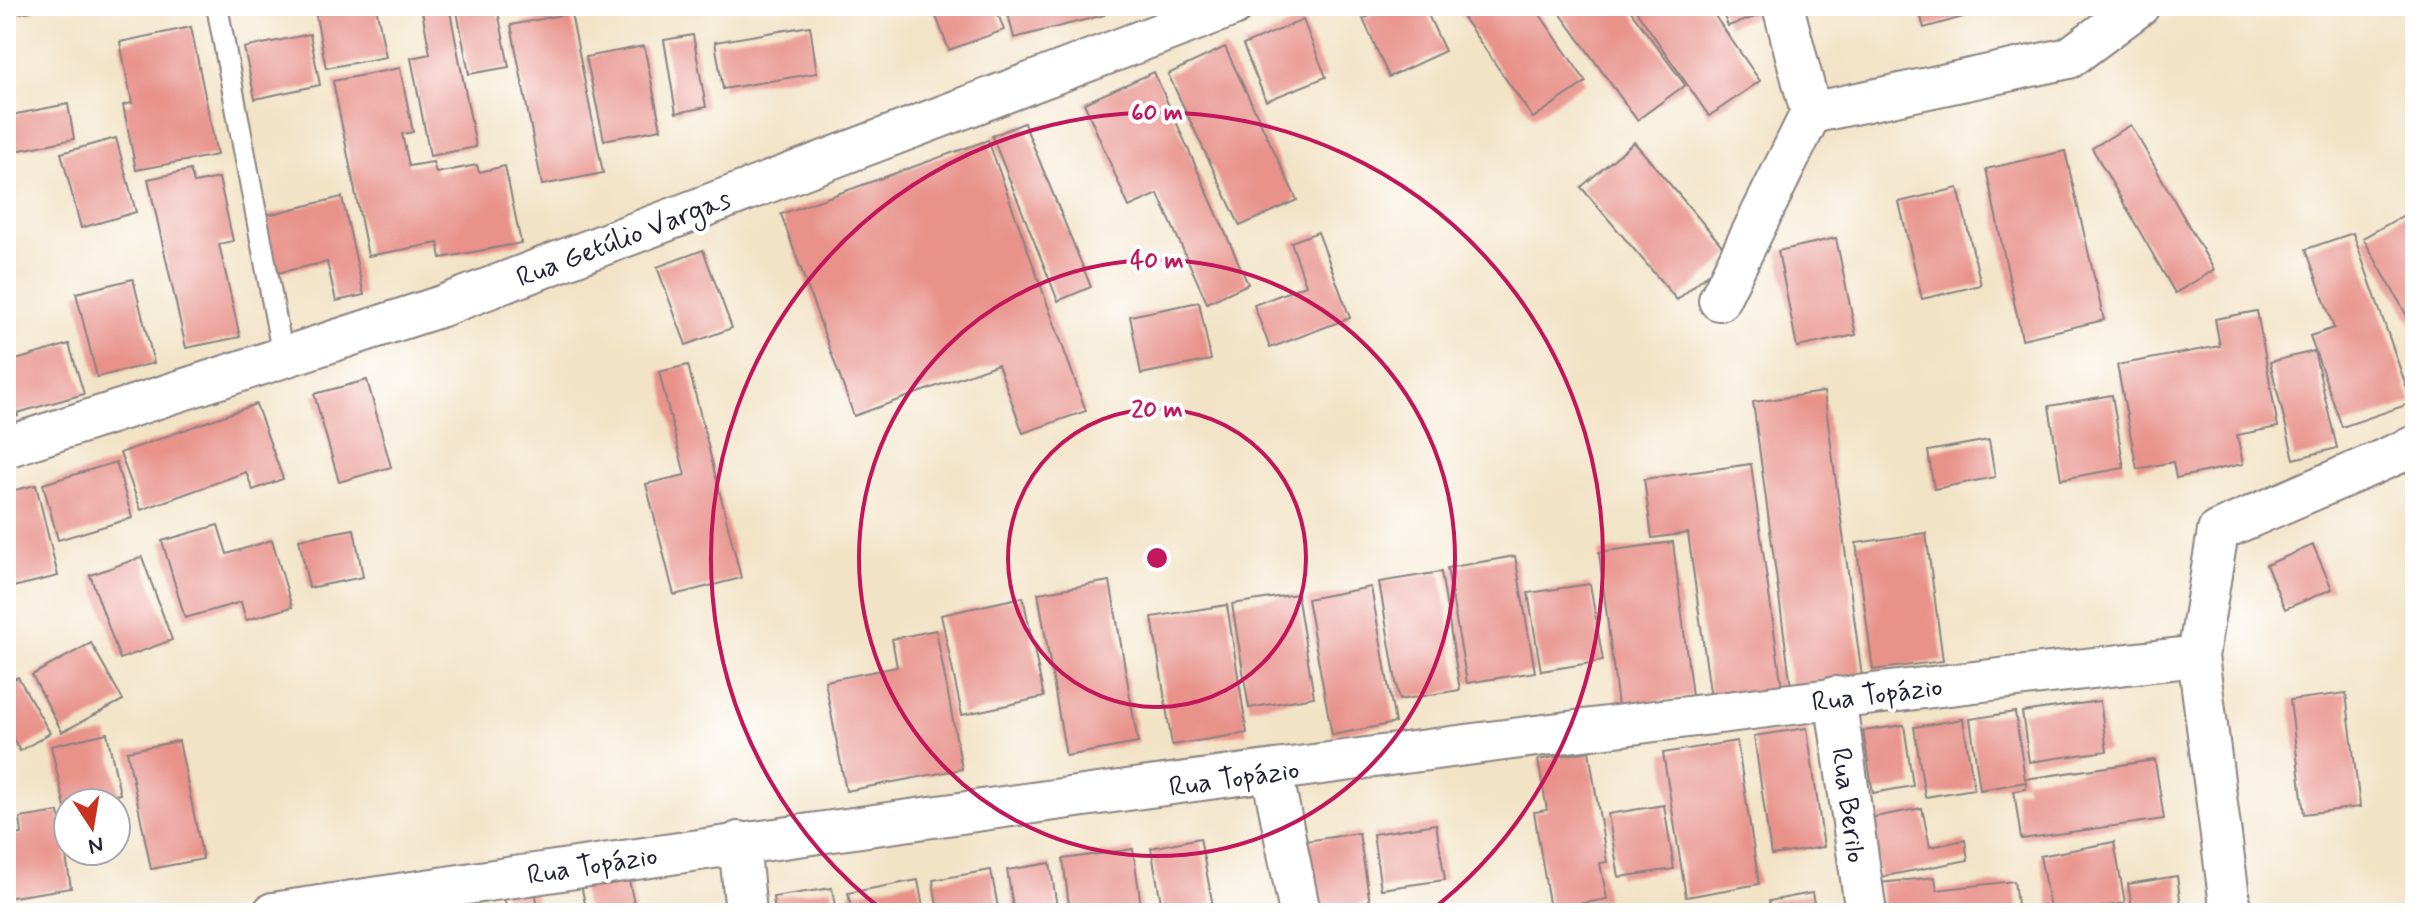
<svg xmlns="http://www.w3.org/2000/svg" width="2421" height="919" font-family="Mynerve,sans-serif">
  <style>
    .building { fill: #e8928a }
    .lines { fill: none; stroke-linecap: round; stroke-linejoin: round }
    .service-casing { stroke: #8a8280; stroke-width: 24 }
    .minor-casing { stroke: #8a8280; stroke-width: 44 }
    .service { stroke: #fff; stroke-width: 20 }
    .minor { stroke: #fff; stroke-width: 40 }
    .ring { fill: none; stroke: #c2185b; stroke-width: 4 }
    .labels { text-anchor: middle; stroke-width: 8; stroke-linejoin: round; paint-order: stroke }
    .street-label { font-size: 28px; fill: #22223b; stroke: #fff }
    .centre { fill: #c2185b; stroke: #fff; stroke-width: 4 }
    .ring-label { font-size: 24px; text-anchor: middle; font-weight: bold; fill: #c2185b; stroke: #fff; stroke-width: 8; stroke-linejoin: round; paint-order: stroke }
  </style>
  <rect width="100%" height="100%" fill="#fff"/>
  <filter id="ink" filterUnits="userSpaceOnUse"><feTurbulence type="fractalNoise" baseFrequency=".0125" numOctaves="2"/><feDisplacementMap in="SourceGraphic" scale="16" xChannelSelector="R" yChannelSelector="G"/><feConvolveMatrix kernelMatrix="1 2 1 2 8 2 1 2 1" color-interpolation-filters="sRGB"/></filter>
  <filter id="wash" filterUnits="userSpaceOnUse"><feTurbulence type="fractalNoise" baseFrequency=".006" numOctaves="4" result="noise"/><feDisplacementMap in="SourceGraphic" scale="32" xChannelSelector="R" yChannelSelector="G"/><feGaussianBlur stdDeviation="1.8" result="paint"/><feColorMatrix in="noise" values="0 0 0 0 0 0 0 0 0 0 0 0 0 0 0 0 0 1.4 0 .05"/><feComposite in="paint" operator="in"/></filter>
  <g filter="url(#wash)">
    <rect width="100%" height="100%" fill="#f2e3c6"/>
    <g id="blocks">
      <g class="building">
        <polygon points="6,6 31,6 32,11 6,15"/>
        <polygon points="314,6 376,6 386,57 326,68"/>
        <polygon points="421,6 449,6 476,147 430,156 411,58 430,54"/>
        <polygon points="456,6 497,6 509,67 469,74"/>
        <polygon points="932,6 995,6 1004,30 949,50"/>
        <polygon points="1006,6 1101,6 1104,15 1014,38"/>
        <polygon points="1390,6 1424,6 1445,51 1389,77 1363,19"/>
        <polygon points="1455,6 1534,6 1586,82 1533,118"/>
        <polygon points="1555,6 1627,6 1685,85 1637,120"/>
        <polygon points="1633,6 1708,6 1760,81 1709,116"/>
        <polygon points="1720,6 1768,6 1770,12 1728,26"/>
        <polygon points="1918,6 1998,6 1998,7 1924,28"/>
        <polygon points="571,13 603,173 542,185 511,25"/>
        <polygon points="1303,20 1326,77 1266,101 1243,45"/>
        <polygon points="810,26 817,73 723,89 715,42"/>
        <polygon points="191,27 217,155 136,170 123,105 132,103 120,42"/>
        <polygon points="310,34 320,85 255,99 244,48"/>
        <polygon points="693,35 706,107 676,113 664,40"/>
        <polygon points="644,46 661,129 604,140 586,57"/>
        <polygon points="1225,47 1297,200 1240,226 1168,74"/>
        <polygon points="400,68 413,132 402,134 409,166 433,162 436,173 477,165 479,172 505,166 521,243 441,258 438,243 368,256 333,81"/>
        <polygon points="1154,72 1248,284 1207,303 1158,194 1129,207 1084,103"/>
        <polygon points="68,104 74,139 6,153 6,116"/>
        <polygon points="1024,123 1091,287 1058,301 992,136"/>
        <polygon points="2131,125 2214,270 2175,293 2092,148"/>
        <polygon points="116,138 136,212 81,228 61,153"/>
        <polygon points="988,140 1086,411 1023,433 998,364 854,416 781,214"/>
        <polygon points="1634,142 1730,255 1677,300 1581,187"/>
        <polygon points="2065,151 2104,320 2022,339 1986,169"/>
        <polygon points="190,170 194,183 219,178 233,241 219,244 240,337 186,348 148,179"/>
        <polygon points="1958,188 1981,285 1922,299 1899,202"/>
        <polygon points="342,197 364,295 336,301 327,262 277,273 263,216"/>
        <polygon points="2415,209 2415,330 2363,238"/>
        <polygon points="1318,232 1350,318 1270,348 1254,305 1306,285 1291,242"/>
        <polygon points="2353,233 2412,403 2342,427 2310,336 2334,328 2306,249"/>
        <polygon points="1836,238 1856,335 1797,347 1778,251"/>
        <polygon points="703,250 732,328 686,345 657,267"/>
        <polygon points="133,279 154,363 97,377 76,293"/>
        <polygon points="1199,302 1211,360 1141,374 1130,316"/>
        <polygon points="2257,311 2278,427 2237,435 2243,464 2176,478 2173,462 2137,469 2117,365 2220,346 2215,319"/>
        <polygon points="69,344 84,394 17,413 18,416 6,419 6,363"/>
        <polygon points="2314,351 2337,448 2294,459 2270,362"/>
        <polygon points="688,365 741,578 674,595 646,484 685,475 659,372"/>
        <polygon points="367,380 391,467 339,482 314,394"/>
        <polygon points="1824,392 1862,677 1791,687 1753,402"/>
        <polygon points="2112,395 2124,468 2061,479 2049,406"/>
        <polygon points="256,404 283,479 253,490 246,472 141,510 120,453"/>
        <polygon points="1989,440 1995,477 1934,489 1928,451"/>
        <polygon points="116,462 132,518 58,540 43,484"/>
        <polygon points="1751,464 1782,688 1711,699 1688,533 1652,538 1644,479"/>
        <polygon points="36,485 58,576 9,588 6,574 6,492"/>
        <polygon points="218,525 227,554 272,540 292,607 246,620 241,602 185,618 162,541"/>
        <polygon points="354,529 363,577 309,588 299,539"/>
        <polygon points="1926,533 1943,661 1873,670 1856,543"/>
        <polygon points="1673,542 1692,696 1618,706 1599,552"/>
        <polygon points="2313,545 2332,589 2285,609 2266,565"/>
        <polygon points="1515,556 1535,672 1467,683 1447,568"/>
        <polygon points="142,557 172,640 120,659 90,575"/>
        <polygon points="1441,572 1460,690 1399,700 1379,582"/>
        <polygon points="1110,581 1138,743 1066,756 1038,593"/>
        <polygon points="1590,584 1603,661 1541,671 1528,593"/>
        <polygon points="1371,587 1395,723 1332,735 1307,599"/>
        <polygon points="1297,594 1314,697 1249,708 1232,604"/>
        <polygon points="1023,597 1044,697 962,715 941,615"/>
        <polygon points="1227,605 1247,733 1172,745 1152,617"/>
        <polygon points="936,630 962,769 846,791 825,681 897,667 892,639"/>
        <polygon points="91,643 123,700 62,732 32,675"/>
        <polygon points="18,677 50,733 20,751 6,727 6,684"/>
        <polygon points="2346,693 2360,807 2304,814 2290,700"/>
        <polygon points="2100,701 2107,751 2029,762 2022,712"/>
        <polygon points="2015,712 2025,779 2155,760 2164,819 2021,839 2014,791 2026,789 2026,782 1980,790 1970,719"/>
        <polygon points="1963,719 1974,789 1925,797 1914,727"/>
        <polygon points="1904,725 1913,786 1873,793 1863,731"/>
        <polygon points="1807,728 1824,847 1771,855 1754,736"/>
        <polygon points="107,733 120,794 81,803 68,803 68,806 65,807 51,746"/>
        <polygon points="179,741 203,859 151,869 127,751"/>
        <polygon points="1737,741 1759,884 1686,897 1663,753"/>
        <polygon points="1589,751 1607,862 1600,863 1607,899 1550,909 1534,812 1547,810 1538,760"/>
        <polygon points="1664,805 1674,869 1619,877 1608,814"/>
        <polygon points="1922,808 1930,847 1965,840 1968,860 1880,877 1869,818"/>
        <polygon points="59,812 71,888 6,898 6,836 22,834 20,818"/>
        <polygon points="1436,824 1445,880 1381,889 1373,834"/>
        <polygon points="1359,833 1370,903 1310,913 1299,842"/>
        <polygon points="1200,838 1213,906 1181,913 1163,913 1151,848"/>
        <polygon points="2114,842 2125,903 2071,913 2051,913 2040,856"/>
        <polygon points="1133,849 1142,913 1070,913 1063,859"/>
        <polygon points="1050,863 1058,913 1014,913 1007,870"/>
        <polygon points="991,870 999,913 938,913 933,880"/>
        <polygon points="627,871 636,913 587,913 580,880"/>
        <polygon points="2177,876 2182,913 2133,913 2128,884"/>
        <polygon points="1935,877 1937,890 2014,881 2018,913 1883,913 1880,883"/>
        <polygon points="918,880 924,913 852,913 848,893"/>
        <polygon points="534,884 539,913 507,913 503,889"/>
        <polygon points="832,888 836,913 775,913 773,897"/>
        <polygon points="1812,893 1816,913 1771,913 1769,901"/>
      </g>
    </g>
  </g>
  <g filter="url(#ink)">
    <use href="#blocks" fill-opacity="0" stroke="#8a8280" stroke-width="2"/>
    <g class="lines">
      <defs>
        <polyline id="service" points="217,6 283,357"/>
        <g id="minor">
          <polyline points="1783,6 1811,113 2069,58 2139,6"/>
          <polyline points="1719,300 1811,113"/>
          <polyline points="6,447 442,306 1233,6"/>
          <polyline points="1835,697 1866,913"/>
          <polyline points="1272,772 1300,913"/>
          <polyline points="739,842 746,913"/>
          <path d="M 273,913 C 913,816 1555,729 2198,656"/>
          <polyline points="2231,913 2198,656 2218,531 2415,446"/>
        </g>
      </defs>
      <use href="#service" class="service-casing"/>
      <use href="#minor" class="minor-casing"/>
      <use href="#service" class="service"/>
      <use href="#minor" class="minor"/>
    </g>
  </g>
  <g class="ring">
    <circle cx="1157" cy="558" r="149"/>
    <circle cx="1157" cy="558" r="298"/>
    <path d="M885 912A446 446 0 1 1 1429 912"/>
  </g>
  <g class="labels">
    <g class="street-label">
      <text transform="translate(623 237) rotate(-21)" y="10">Rua Getúlio Vargas</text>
      <text transform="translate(1877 693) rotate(-7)" y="10">Rua Topázio</text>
      <text transform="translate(1234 777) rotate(-8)" y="10">Rua Topázio</text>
      <text transform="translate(1850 805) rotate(82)" y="10">Rua Berilo</text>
      <text transform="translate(592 864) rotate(-9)" y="10">Rua Topázio</text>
    </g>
  </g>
  <circle cx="1157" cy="558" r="12" class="centre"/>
  <g class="ring-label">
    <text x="1157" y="120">60 m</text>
    <text x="1157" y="268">40 m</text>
    <text x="1157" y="417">20 m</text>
  </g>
  <rect width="2421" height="919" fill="none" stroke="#fff" stroke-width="32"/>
  <g transform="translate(92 827) rotate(168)"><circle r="38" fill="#ffffff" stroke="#a7a7b1" stroke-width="2"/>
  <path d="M0-6L14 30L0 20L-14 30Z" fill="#c8321e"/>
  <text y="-12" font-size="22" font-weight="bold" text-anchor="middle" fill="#22223b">N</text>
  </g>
</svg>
